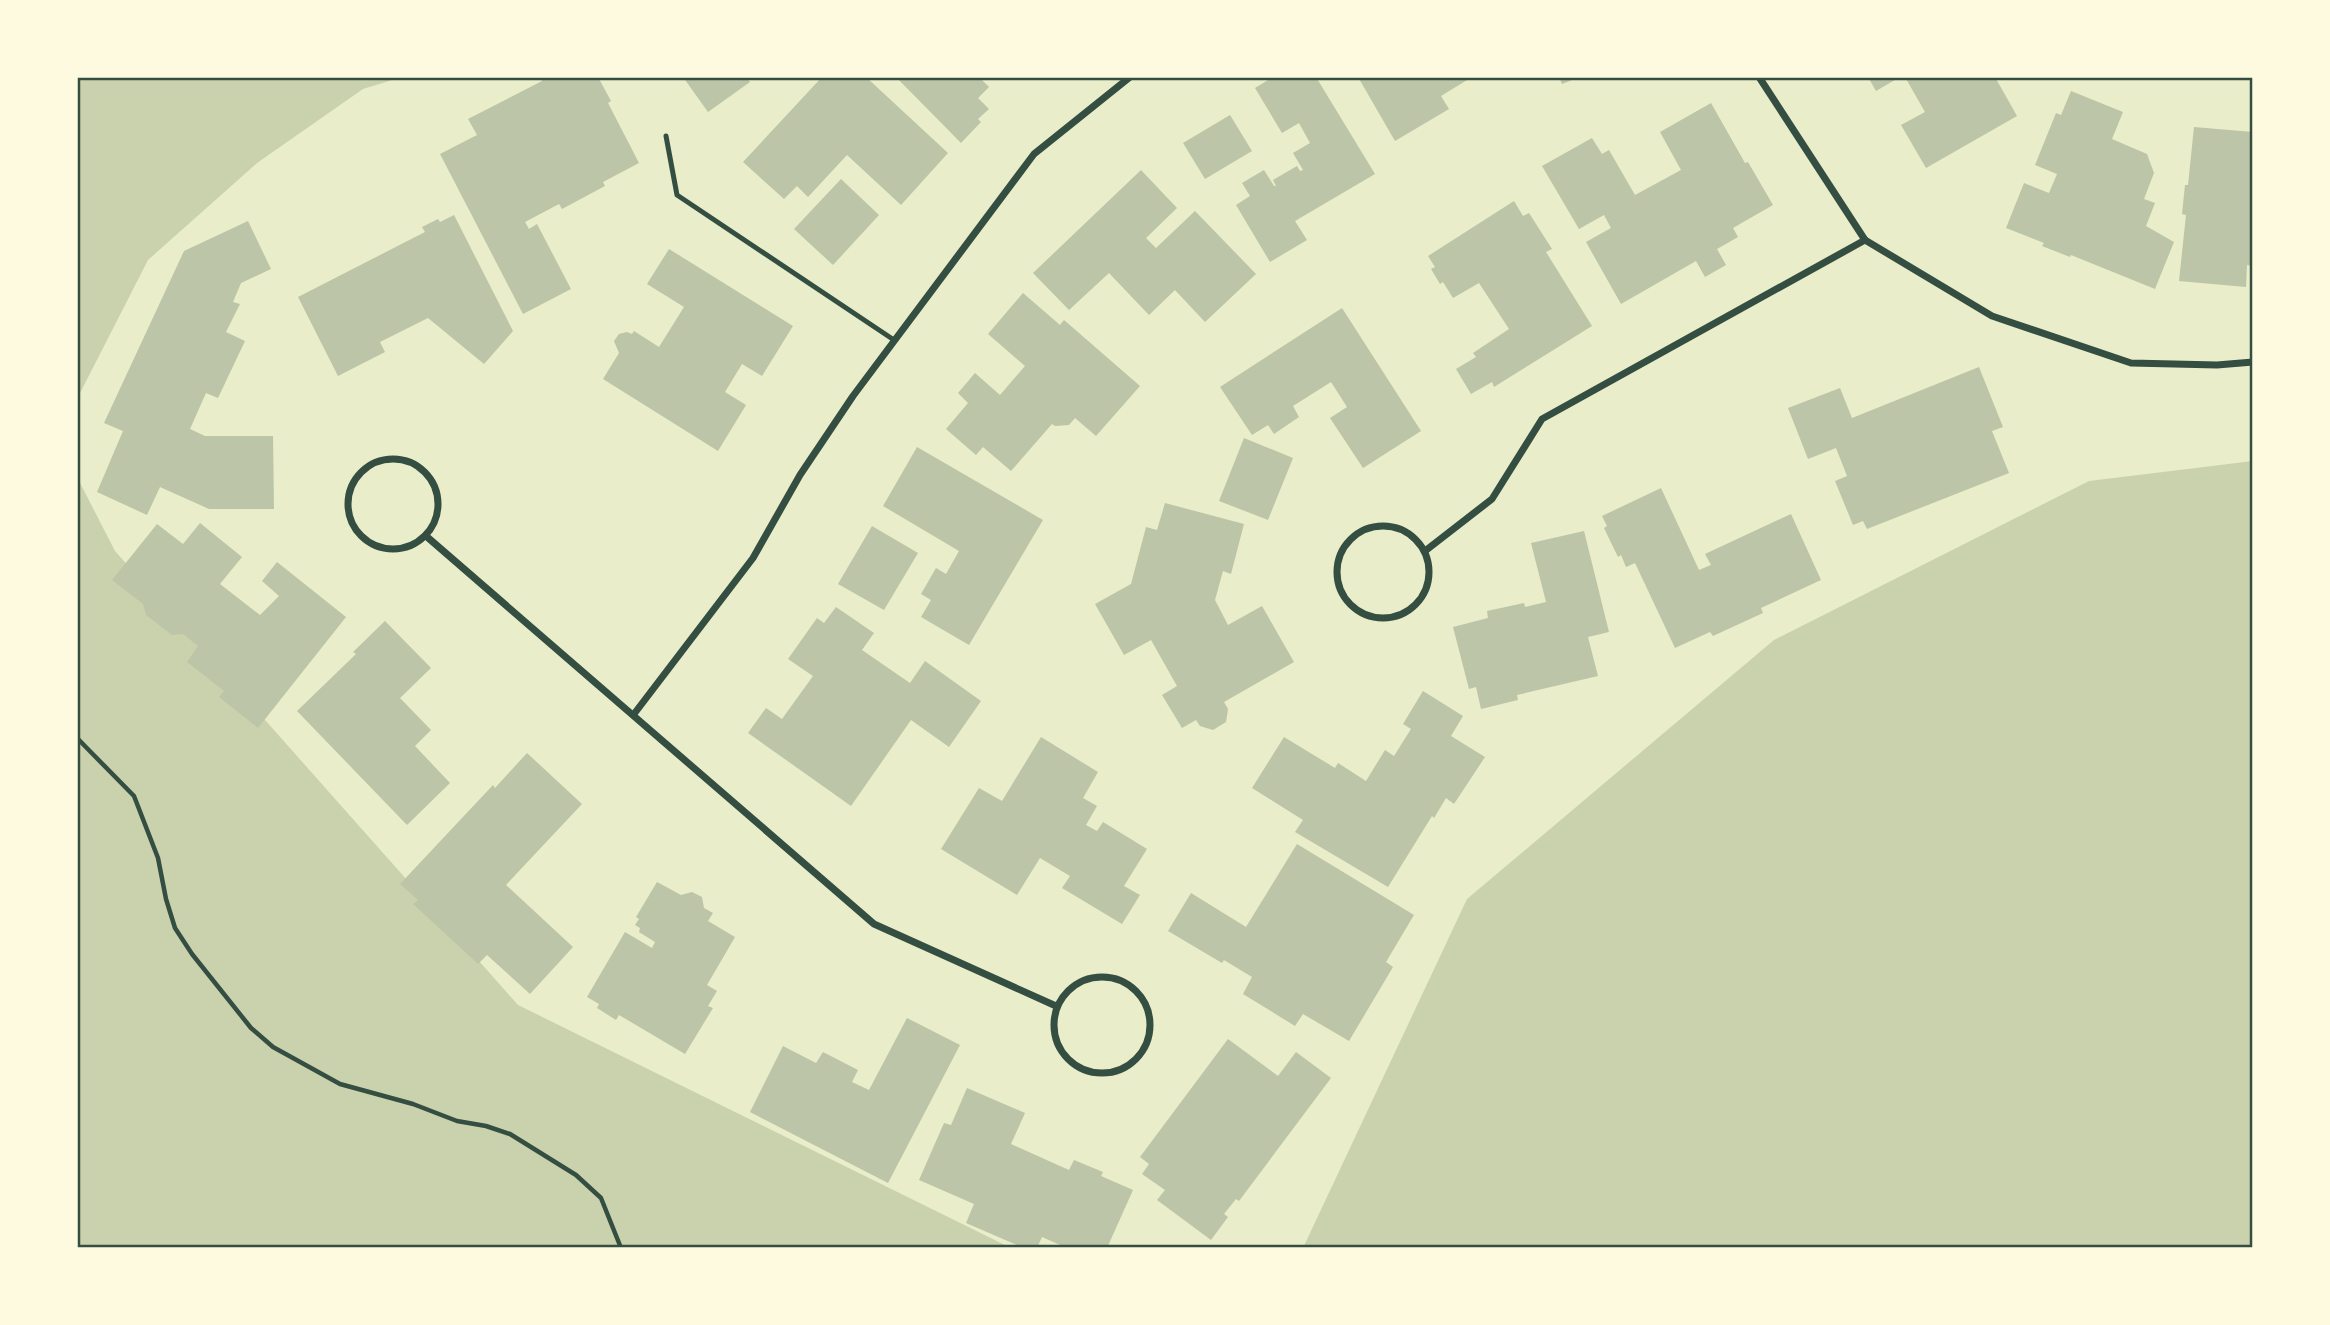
<svg xmlns="http://www.w3.org/2000/svg" width="2330" height="1325" font-family="'Source Serif 4',serif">
  <style>
    .green { fill: #cad2ad }
    .building { fill: #bcc5a7 }
    .lines { fill: none; stroke-linecap: round; stroke-linejoin: round }
    .path { stroke: #344e41; stroke-width: 4.5 }
    .service { stroke: #344e41; stroke-width: 5 }
    .minor { stroke: #344e41; stroke-width: 7 }
    .neatline { fill: none; stroke: #344e41; stroke-width: 2.5 }
  </style>
  <rect width="100%" height="100%" fill="#e9edc9"/>
  <g class="green">
    <polygon points="77,77 402,77 363,89 257,163 148,260 77,399"/>
    <polygon points="2253,461 2253,1248 1303,1248 1467,899 1774,640 2089,481"/>
    <polygon points="77,477 115,551 518,1005 1011,1248 77,1248"/>
  </g>
  <g class="building">
    <polygon points="540,77 598,77 611,101 608,103 639,163 603,182 605,186 562,209 559,204 525,222 529,229 537,224 571,289 523,314 440,154 477,135 468,119 542,81"/>
    <polygon points="683,77 746,77 750,82 708,112"/>
    <polygon points="822,77 866,77 948,153 901,205 847,155 808,197 797,186 784,199 743,162"/>
    <polygon points="896,77 979,77 989,87 978,98 989,109 978,119 981,122 961,143"/>
    <polygon points="1273,77 1316,77 1375,174 1295,221 1307,240 1270,262 1236,205 1250,196 1242,183 1264,170 1274,186 1276,186 1273,180 1297,166 1300,171 1303,170 1293,153 1310,143 1299,123 1282,133 1255,88"/>
    <polygon points="1358,77 1472,77 1441,96 1449,109 1395,141"/>
    <polygon points="1559,77 1580,77 1562,84"/>
    <polygon points="1868,77 1900,77 1876,91"/>
    <polygon points="1905,77 1995,77 2017,116 1926,168 1901,125 1925,112"/>
    <polygon points="2071,91 2123,112 2112,139 2147,154 2154,173 2144,199 2155,203 2146,226 2174,242 2155,289 2071,255 2070,257 2042,246 2044,243 2006,228 2024,183 2049,193 2057,174 2035,165 2056,113 2061,115"/>
    <polygon points="1711,103 1745,163 1748,162 1773,205 1733,228 1738,237 1717,249 1726,265 1705,277 1696,261 1621,304 1586,242 1611,228 1604,215 1579,229 1542,166 1592,138 1602,154 1609,150 1635,195 1681,170 1660,132"/>
    <polygon points="1230,115 1252,151 1205,179 1183,143"/>
    <polygon points="2194,127 2253,132 2253,266 2247,265 2246,287 2179,281 2186,215 2182,214 2185,185 2188,185"/>
    <polygon points="1141,170 1177,208 1146,238 1156,248 1195,211 1256,274 1205,322 1175,290 1149,315 1109,273 1069,310 1033,273"/>
    <polygon points="841,179 879,215 833,265 794,229"/>
    <polygon points="1514,201 1523,216 1529,213 1552,249 1546,252 1592,326 1494,387 1492,382 1471,394 1456,369 1476,357 1473,353 1509,329 1479,283 1453,298 1443,282 1440,284 1431,269 1435,267 1428,256"/>
    <polygon points="454,215 513,331 484,364 428,318 380,342 385,352 338,376 298,297 425,232 422,227 438,219 440,222"/>
    <polygon points="248,221 271,269 241,283 233,302 240,304 226,332 245,341 218,398 206,393 190,429 205,436 273,436 274,509 209,509 160,487 147,515 97,492 123,431 104,423 184,251"/>
    <polygon points="669,249 793,326 762,376 742,364 725,392 746,405 718,451 603,379 619,353 614,341 619,334 627,332 632,334 634,331 659,347 684,307 647,284"/>
    <polygon points="1023,293 1060,325 1064,320 1140,386 1096,436 1075,418 1069,425 1055,426 1052,424 1011,471 983,447 976,455 946,429 968,403 958,393 975,373 1000,395 1025,366 988,334"/>
    <polygon points="1342,308 1421,431 1363,468 1330,418 1347,407 1331,382 1293,406 1299,417 1274,434 1268,425 1252,435 1220,387"/>
    <polygon points="1979,367 2003,427 1992,431 2009,473 1867,529 1863,521 1853,525 1835,481 1847,476 1836,448 1808,459 1788,408 1840,388 1852,418"/>
    <polygon points="1244,438 1293,458 1268,520 1219,501"/>
    <polygon points="917,447 1043,520 969,645 921,617 931,600 921,594 936,568 946,574 959,551 883,506"/>
    <polygon points="1661,488 1699,570 1711,565 1705,554 1791,514 1821,580 1761,608 1763,613 1713,636 1710,632 1675,648 1635,563 1626,567 1621,555 1618,557 1604,528 1607,526 1602,516"/>
    <polygon points="1165,503 1244,524 1231,574 1223,571 1215,600 1228,625 1262,606 1294,662 1224,702 1228,709 1226,722 1213,730 1200,726 1196,720 1182,728 1162,695 1177,686 1151,640 1124,655 1095,604 1131,584 1146,527 1157,530"/>
    <polygon points="200,523 242,557 220,584 260,615 279,596 262,581 277,562 346,617 258,728 219,697 224,691 187,662 198,646 183,634 172,635 146,615 143,604 112,580 157,524 183,544"/>
    <polygon points="872,526 918,553 884,610 838,584"/>
    <polygon points="1584,531 1609,632 1588,637 1598,676 1517,695 1518,700 1481,709 1476,687 1469,689 1453,627 1488,618 1487,611 1524,603 1525,607 1546,602 1531,543"/>
    <polygon points="836,607 874,633 862,650 910,683 925,661 981,701 949,747 911,720 851,806 748,733 766,708 782,719 813,676 788,659 817,618 824,623"/>
    <polygon points="385,621 431,668 400,698 431,730 415,746 450,783 407,825 297,711 356,654 353,652"/>
    <polygon points="1423,691 1463,716 1451,736 1485,757 1454,804 1446,798 1434,818 1432,816 1388,887 1295,832 1303,820 1252,788 1284,737 1335,768 1338,763 1366,781 1385,750 1394,756 1411,729 1403,724"/>
    <polygon points="1041,737 1098,772 1083,798 1097,806 1086,825 1097,831 1103,822 1147,849 1124,886 1140,895 1122,924 1062,888 1070,876 1040,858 1017,895 941,849 979,788 1002,801"/>
    <polygon points="527,753 582,804 506,885 573,947 530,994 487,955 478,964 413,904 418,900 400,884 493,785 495,788"/>
    <polygon points="1297,844 1414,915 1386,962 1393,967 1349,1041 1303,1014 1295,1026 1243,994 1252,977 1224,960 1222,963 1168,931 1191,893 1246,927"/>
    <polygon points="657,882 681,895 692,892 702,897 704,908 713,913 708,921 735,937 707,985 717,991 708,1006 713,1008 685,1054 619,1015 616,1020 597,1008 599,1004 587,997 625,932 652,948 655,942 639,932 640,928 635,925 639,919 636,917"/>
    <polygon points="907,1018 960,1045 888,1183 750,1112 783,1046 816,1063 823,1052 858,1070 852,1082 869,1090"/>
    <polygon points="1228,1039 1278,1076 1296,1052 1331,1078 1239,1201 1236,1199 1224,1214 1228,1217 1211,1240 1157,1200 1165,1190 1142,1174 1149,1164 1140,1157"/>
    <polygon points="967,1088 1025,1113 1011,1144 1069,1170 1074,1160 1103,1172 1101,1176 1133,1190 1107,1248 1067,1248 1042,1237 1037,1248 1024,1248 966,1223 974,1204 919,1180 944,1123 951,1125"/>
  </g>
  <g class="lines">
    <polyline class="path" points="77,738 134,796 158,858 166,899 175,928 192,954 251,1028 273,1047 340,1084 413,1104 457,1121 486,1126 510,1134 576,1175 601,1198 621,1248"/>
    <polyline class="service" points="666,136 677,195 894,340"/>
    <g class="minor">
      <polyline points="1759,77 1865,240 1992,316 2131,363 2217,365 2253,362"/>
      <circle cx="393" cy="504" r="45"/>
      <circle cx="1383" cy="572" r="46"/>
      <polyline points="426,536 874,924 1056,1006"/>
      <polyline points="1425,551 1492,499 1542,419 1865,240"/>
      <polyline points="634,714 753,558 800,475 853,396 1034,154 1130,77"/>
      <circle cx="1102" cy="1025" r="48"/>
    </g>
  </g>
  <rect width="2330" height="1325" fill="none" stroke="#fefae0" stroke-width="158"/>
  <rect x="79" y="79" width="2172" height="1167" class="neatline"/>
</svg>
